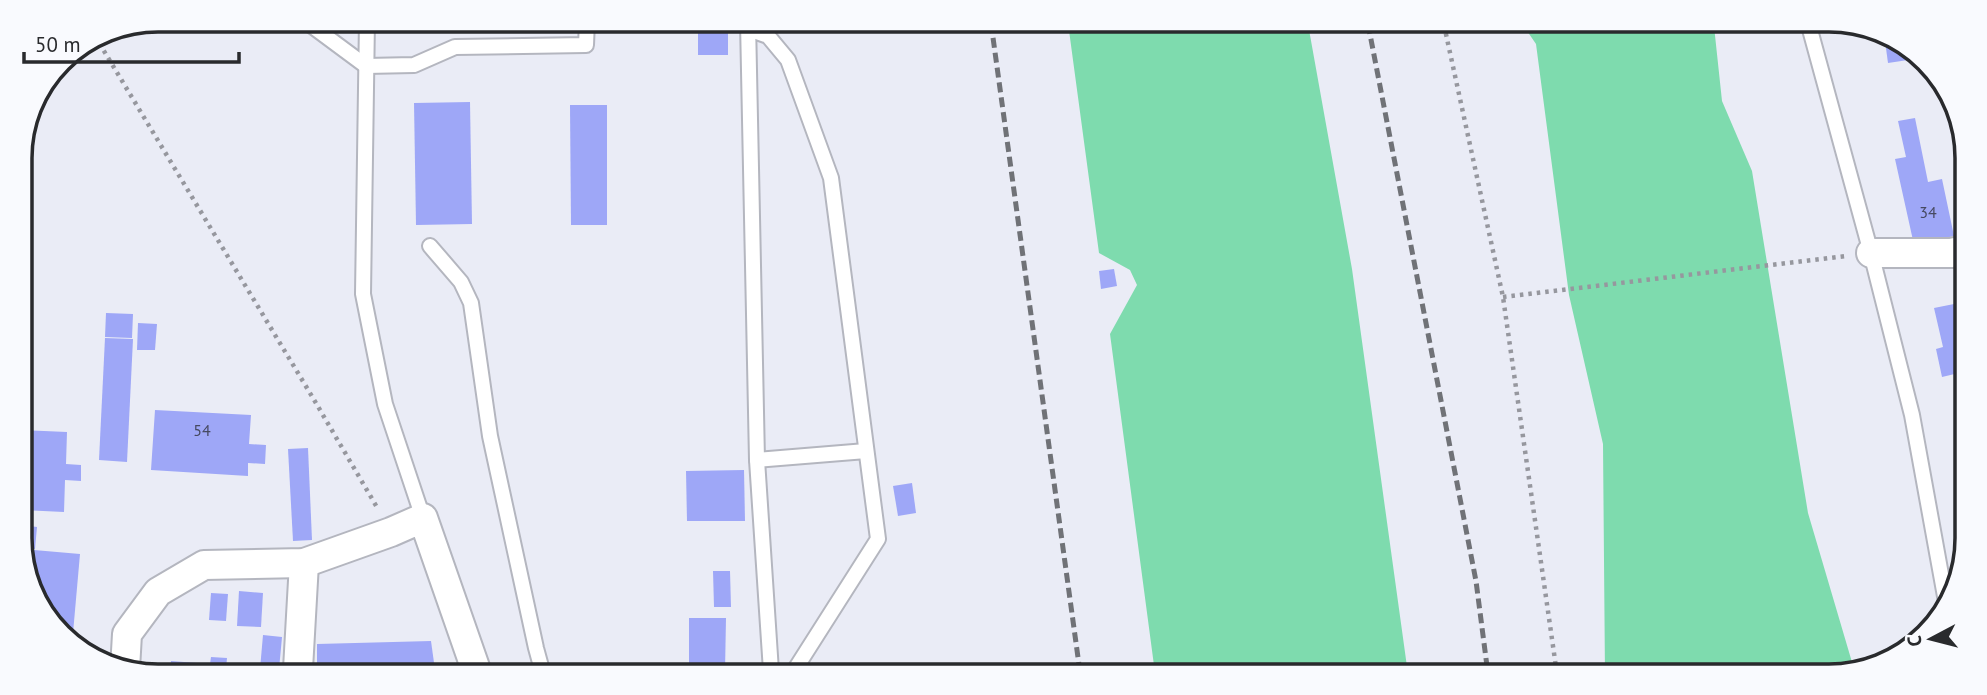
<svg xmlns="http://www.w3.org/2000/svg" width="1987" height="695" font-family="'PT Sans',sans-serif">
  <style>
    .green { fill: #7edbae }
    .building { fill: #9ea7f7 }
    .lines { fill: none; stroke-linecap: round; stroke-linejoin: round }
    .lane-casing { stroke: #b4b6bf; stroke-width: 18 }
    .street-casing { stroke: #b4b6bf; stroke-width: 32 }
    .path { stroke: #96979e; stroke-width: 4.5; stroke-dasharray: 3.5 5; stroke-linecap: butt }
    .lane { stroke: #fff; stroke-width: 14 }
    .street { stroke: #fff; stroke-width: 28 }
    .rail { stroke: #707277; stroke-width: 5; stroke-dasharray: 10 5; stroke-linecap: butt }
    .labels { text-anchor: middle; stroke-width: 5; stroke-linejoin: round; paint-order: stroke }
    .number-label { font-size: 16px; fill: #464960 }
    .rim { fill: none; stroke: #292a2d; stroke-width: 3.5 }
  </style>
  <rect width="100%" height="100%" fill="#eaecf6"/>
  <g class="green">
    <polygon points="1068,23 1308,24 1352,269 1408,674 1155,673 1110,334 1137,285 1130,270 1099,253"/>
    <polygon points="1523,25 1714,26 1722,101 1752,171 1808,513 1854,669 1838,675 1605,675 1603,444 1569,295 1536,44"/>
  </g>
  <g class="building">
    <rect x="698" y="22" width="30" height="33"/>
    <polygon points="1893,39 1906,49 1908,60 1888,63 1885,41"/>
    <polygon points="470,102 472,224 416,225 414,103"/>
    <polygon points="570,105 607,105 607,225 571,225"/>
    <polygon points="1915,118 1928,182 1942,179 1954,236 1914,245 1895,159 1906,157 1898,121"/>
    <polygon points="1114,269 1117,286 1101,289 1099,271"/>
    <polygon points="1964,302 1963,372 1942,377 1936,349 1943,347 1934,308"/>
    <polygon points="106,313 133,314 132,338 105,337"/>
    <polygon points="138,323 157,324 155,350 137,350"/>
    <polygon points="105,338 133,339 127,462 99,460"/>
    <polygon points="155,410 251,415 249,444 266,445 265,464 248,463 248,476 151,470"/>
    <polygon points="21,430 67,432 66,464 81,465 81,481 65,480 64,512 22,510"/>
    <polygon points="308,448 312,540 293,541 288,449"/>
    <polygon points="744,470 745,521 687,521 686,471"/>
    <polygon points="912,483 916,513 898,516 893,486"/>
    <polygon points="22,525 37,527 35,549 22,548"/>
    <polygon points="34,550 80,554 73,633 58,631 54,629 31,583"/>
    <polygon points="713,571 730,571 731,607 714,607"/>
    <polygon points="239,591 263,593 261,627 237,626"/>
    <polygon points="211,593 228,594 226,621 209,620"/>
    <polygon points="689,618 726,618 725,671 689,671"/>
    <polygon points="263,635 282,637 279,669 260,669"/>
    <polygon points="431,641 435,670 317,669 317,644"/>
    <polygon points="211,657 227,658 226,669 170,669 171,661 210,664"/>
  </g>
  <g class="lines">
    <defs>
      <g id="lane">
        <polyline points="304,20 366,66 414,65 455,47 586,45 587,21"/>
        <polyline points="367,20 363,294 385,404 423,518"/>
        <polyline points="748,22 757,460 771,671"/>
        <polyline points="1809,26 1871,253 1912,415 1946,602"/>
        <polyline points="748,29 768,36 788,60 831,178 878,539 794,671"/>
        <polyline points="430,246 461,282 471,303 490,436 536,648 542,670"/>
        <polyline points="757,460 866,451"/>
      </g>
      <g id="street">
        <polyline points="1871,253 1951,253 1965,250"/>
        <polyline points="125,669 127,634 158,592 204,565 304,563 391,532 423,518 476,670"/>
        <polyline points="298,669 304,563"/>
      </g>
    </defs>
    <use href="#lane" class="lane-casing"/>
    <use href="#street" class="street-casing"/>
    <g class="path">
      <polyline points="1444,25 1503,297 1557,674"/>
      <polyline points="95,36 313,398 378,509"/>
      <polyline points="1503,297 1846,256"/>
    </g>
    <use href="#lane" class="lane"/>
    <use href="#street" class="street"/>
    <g class="rail">
      <polyline points="991,23 1080,672"/>
      <polyline points="1368,24 1476,581 1488,674"/>
    </g>
  </g>
  <g class="labels">
    <g class="number-label">
      <text x="1928" y="218">34</text>
      <text x="202" y="436">54</text>
    </g>
  </g>
  <path d="M0 0H1987V695H0ZM158 32H1829A126 126 0 0 1 1955 158V538A126 126 0 0 1 1829 664H158A126 126 0 0 1 32 538V158A126 126 0 0 1 158 32Z" fill="#f9fafe" fill-rule="evenodd"/>
  <path class="rim" d="M158 32H1829A126 126 0 0 1 1955 158V538A126 126 0 0 1 1829 664H158A126 126 0 0 1 32 538V158A126 126 0 0 1 158 32Z"/>
  <g transform="translate(1931 639) rotate(263)" stroke="#f9fafe" stroke-width="5" paint-order="stroke">
  <path d="M0-5L12 26L0 18L-12 26Z" fill="#292a2d"/>
  <text y="-10" font-size="19" font-weight="bold" text-anchor="middle" fill="#292a2d">С</text>
  </g>
  <path d="M24 52v10h215v-10" fill="none" stroke="#292a2d" stroke-width="3.5"/>
  <text x="35" y="52" font-size="21" fill="#292a2d" stroke="#f9fafe" stroke-width="5" paint-order="stroke">50 m</text>
</svg>
